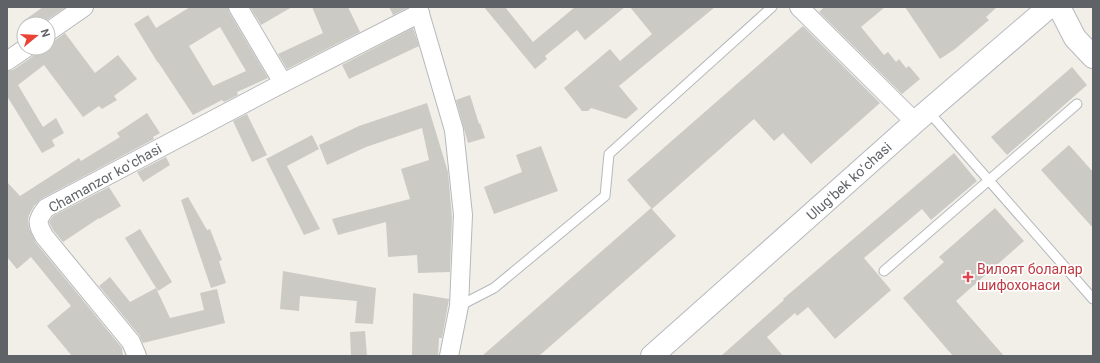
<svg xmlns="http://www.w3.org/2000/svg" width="1100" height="363" font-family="Roboto,sans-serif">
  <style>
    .building { fill: #cccac5; fill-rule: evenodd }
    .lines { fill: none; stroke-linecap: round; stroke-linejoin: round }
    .lane-casing { stroke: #b5b8bc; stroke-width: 11 }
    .street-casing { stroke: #b5b8bc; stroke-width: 20 }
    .secondary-casing { stroke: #b6babf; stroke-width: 24 }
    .lane { stroke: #fff; stroke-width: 9 }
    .street { stroke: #fff; stroke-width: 18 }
    .secondary { stroke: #fff; stroke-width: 22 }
    .health-dot { fill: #e0444e; stroke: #fff; stroke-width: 1.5 }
    .labels { text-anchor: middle; stroke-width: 3.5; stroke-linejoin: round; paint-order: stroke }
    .street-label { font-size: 14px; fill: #5f6368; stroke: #fff }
    .health-label { font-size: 14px; fill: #be3a42; stroke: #fff; text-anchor: start }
  </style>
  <rect width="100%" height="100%" fill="#f1efe8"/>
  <g class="building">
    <polygon points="43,7 66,7 41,24 24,24 22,22"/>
    <path d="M 190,7 L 228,7 L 229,12 L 268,78 L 237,92 L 238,95 L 224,102 L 222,100 L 193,115 L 158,62 L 158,63 L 134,24 L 148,15 L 156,28 ZM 220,27 L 246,71 L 213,86 L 189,46 Z"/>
    <polygon points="250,7 292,7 261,25"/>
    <polygon points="312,7 348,7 360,32 287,69 278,54 323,33"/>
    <polygon points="389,7 406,7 407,8 393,15"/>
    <polygon points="484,7 505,7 533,42 575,7 625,7 585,40 577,30 545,56 547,59 535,69"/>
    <polygon points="630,7 715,7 619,86 638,109 626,119 591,108 588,111 582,111 564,88 610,49 620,61 652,34"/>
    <polygon points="824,7 885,7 861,27 884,55 888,52 896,62 899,59 906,68 909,66 920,79 902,94 819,12"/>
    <polygon points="905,7 997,7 986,17 989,20 955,49 940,59"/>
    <polygon points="803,26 880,103 811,164 783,133 774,141 754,119 652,209 627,180"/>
    <polygon points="413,28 419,46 349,79 342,65"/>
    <polygon points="65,33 95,73 118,55 137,79 114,96 117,100 102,109 99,106 83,117 44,65 18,85 43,127 56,118 64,133 52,140 55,146 42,153 7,96 7,71 13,70 32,57 35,53 36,48 48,48 48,42 54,41"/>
    <polygon points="1072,67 1087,85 1007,155 991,137"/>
    <polygon points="470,95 479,124 480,123 485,138 468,143 456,100"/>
    <polygon points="427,103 448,172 452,218 450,272 418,273 417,255 388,257 386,222 338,235 332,219 410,199 401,169 429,160 422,128 366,147 327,165 319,145 359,126"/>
    <polygon points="147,113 160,133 153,137 154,139 41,199 34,206 29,215 28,220 29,228 36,243 122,348 123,356 72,356 47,326 71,306 31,257 17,269 7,257 7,182 20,196 79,158 81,161 120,137 117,133"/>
    <polygon points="247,114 267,155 252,162 233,121"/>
    <polygon points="312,135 319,149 287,166 320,229 304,235 266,159"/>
    <polygon points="1069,145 1093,172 1093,228 1041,170"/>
    <polygon points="541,146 558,191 494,214 484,187 522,172 516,155"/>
    <polygon points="954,153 977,181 931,220 922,209 864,258 891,290 835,339 808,307 797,316 795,313 767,337 783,356 721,356 784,300 783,299"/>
    <polygon points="166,157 170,165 143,182 137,172"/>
    <polygon points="109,187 121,206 99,219 99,218 63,242 53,230 49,222 53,216"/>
    <polygon points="188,197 207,230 210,229 222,260 219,261 226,283 211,288 181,200"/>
    <polygon points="651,208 676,236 539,356 482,356"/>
    <polygon points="995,208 1024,241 956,301 1004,356 953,356 903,298 944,262 939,257"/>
    <polygon points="140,229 172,282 158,291 125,238"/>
    <polygon points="283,271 376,288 373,324 355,323 357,301 300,296 299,311 280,309"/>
    <polygon points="110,277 130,302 156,288 170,318 204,310 200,293 217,289 225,323 143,343 139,335 99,286"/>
    <polygon points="413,293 449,299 442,338 439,338 438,356 412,356"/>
    <polygon points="365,331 367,356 351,356 350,332"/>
  </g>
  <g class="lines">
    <defs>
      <g id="lane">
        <polyline points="928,111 1093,299"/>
        <polyline points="884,271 1077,104"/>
        <polyline points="459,306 494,288 605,196 609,154 772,7"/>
      </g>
      <g id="street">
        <polyline points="238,7 283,83"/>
        <polyline points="418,7 454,130 463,215 459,306 449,356"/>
        <polyline points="799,7 915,122"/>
        <polyline points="48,32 84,7"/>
        <polyline points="7,61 26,48"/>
        <path d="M 137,356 L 131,342 L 44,236 C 37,223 36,221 46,208 L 283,83 L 420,13"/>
      </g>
      <g id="secondary">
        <polyline points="1059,7 1075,38 1093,57"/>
        <polyline points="652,356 915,122 1049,7"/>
      </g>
    </defs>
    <use href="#lane" class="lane-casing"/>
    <use href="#street" class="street-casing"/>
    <use href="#secondary" class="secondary-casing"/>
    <use href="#lane" class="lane"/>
    <use href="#street" class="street"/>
    <use href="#secondary" class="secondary"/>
  </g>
  <path class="health-dot" d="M966 271h4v4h4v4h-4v4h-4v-4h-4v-4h4z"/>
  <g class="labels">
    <g class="street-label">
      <text transform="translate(105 178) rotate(-29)" y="5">Chamanzor koʻchasi</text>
      <text transform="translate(849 181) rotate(-42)" y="5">Ulugʻbek koʻchasi</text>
    </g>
    <g class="health-label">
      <text x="977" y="274">Вилоят болалар<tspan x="977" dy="16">шифохонаси</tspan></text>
    </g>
  </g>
  <rect width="1100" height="363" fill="none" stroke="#5f6368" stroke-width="16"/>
  <g transform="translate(36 36) rotate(72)"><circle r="19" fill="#ffffff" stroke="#bfc1c3"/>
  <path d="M0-3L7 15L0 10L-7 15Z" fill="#ea4335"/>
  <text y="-6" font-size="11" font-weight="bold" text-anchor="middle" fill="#5f6368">N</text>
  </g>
</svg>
